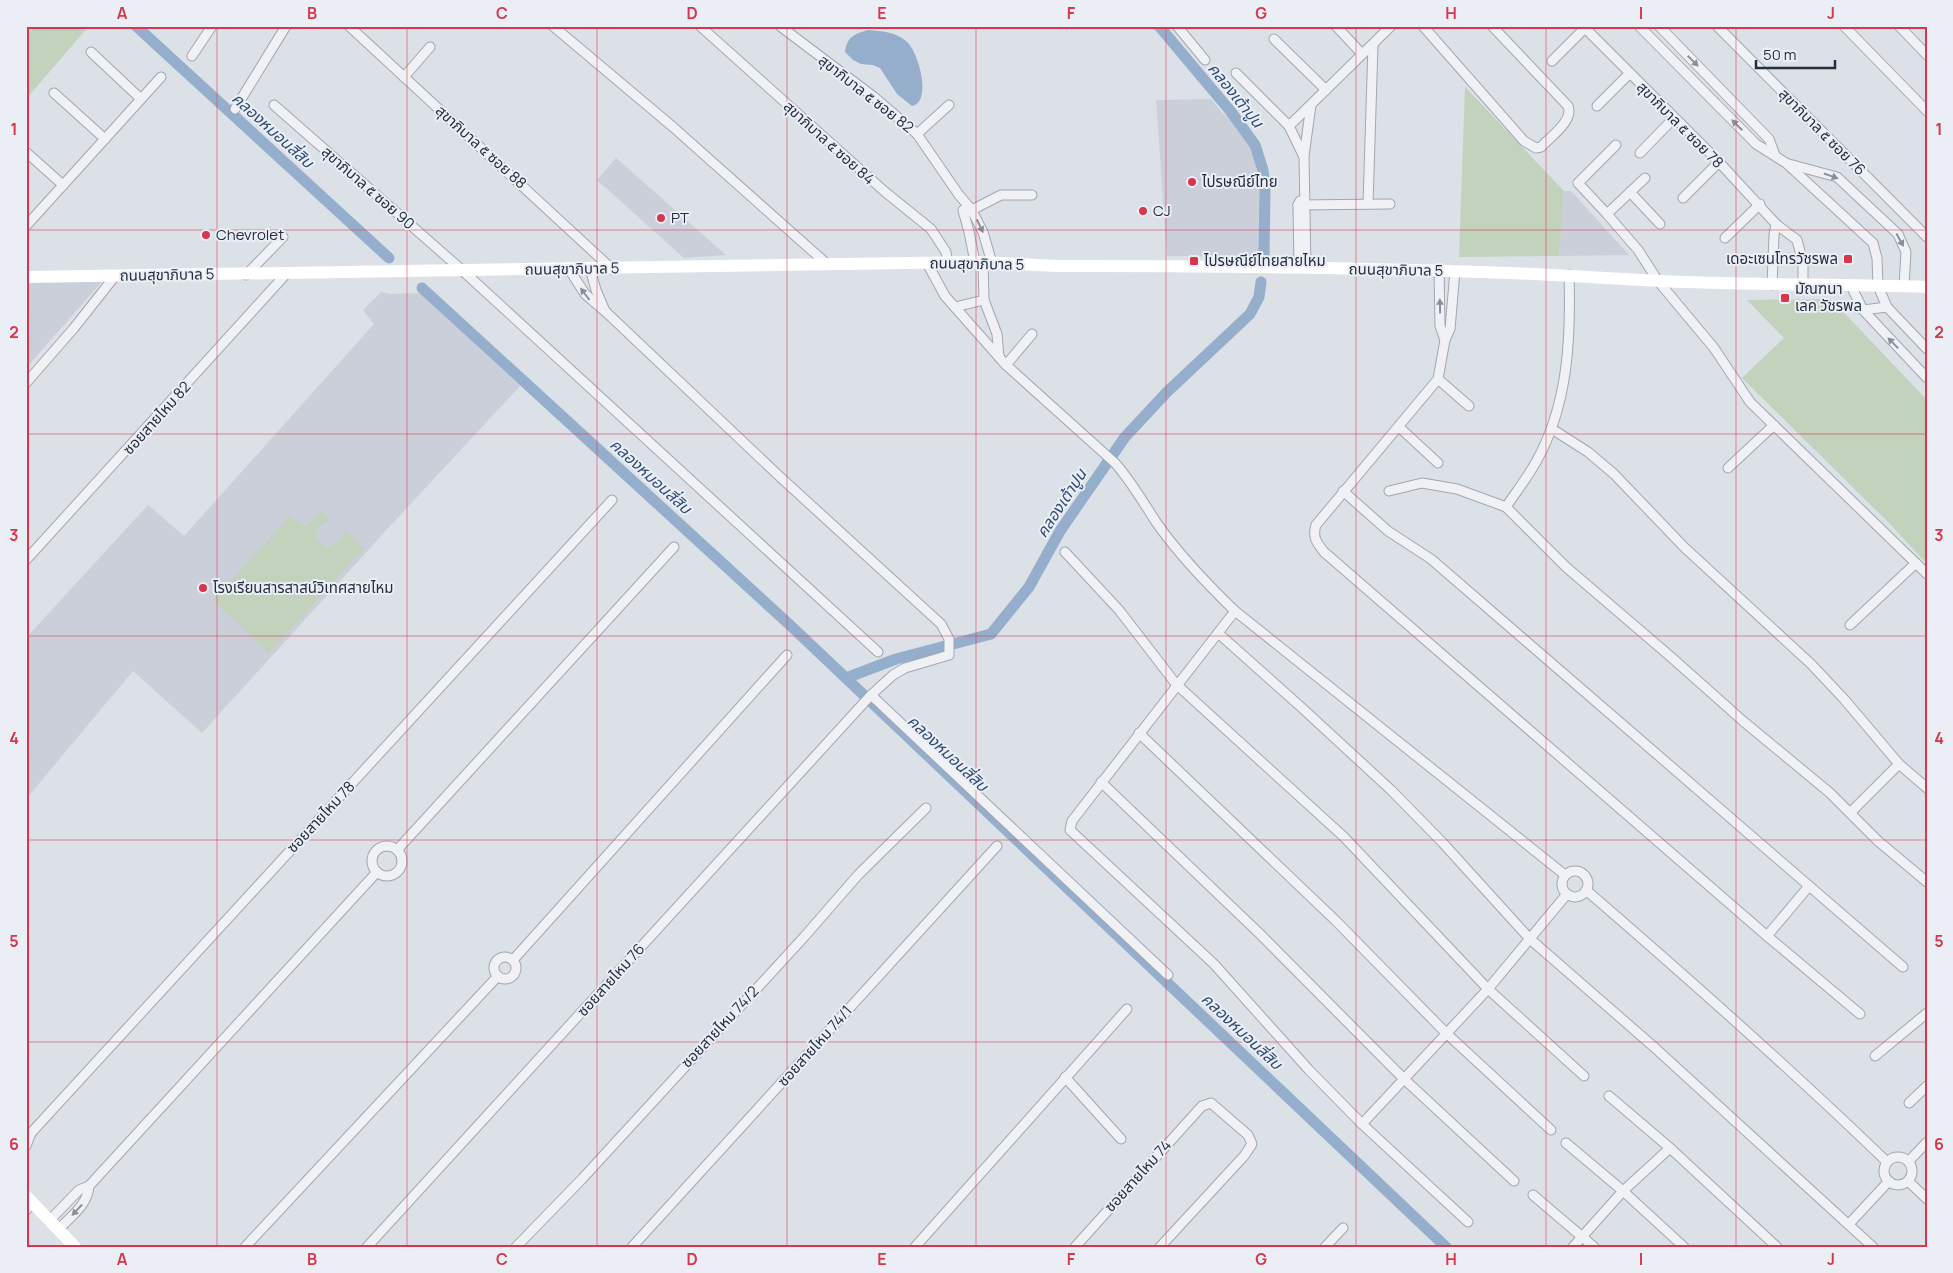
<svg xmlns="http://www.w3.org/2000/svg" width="1953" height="1273" font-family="Manrope,'Noto Sans Thai',sans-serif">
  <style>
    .built { fill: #cacfda }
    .green { fill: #c2d2bc }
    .water { fill: #94aecb }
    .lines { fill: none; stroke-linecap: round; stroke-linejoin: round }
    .canal { stroke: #94aecb; stroke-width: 11 }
    .street-casing { stroke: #a1a7b1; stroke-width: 11 }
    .street { stroke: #eff1f5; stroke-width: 9 }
    .secondary { stroke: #fff; stroke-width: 12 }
    .oneway { fill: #8a909a }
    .grid { fill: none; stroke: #d7364c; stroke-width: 1; stroke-opacity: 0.55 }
    .poi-dot { fill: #d7364c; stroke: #ebeff5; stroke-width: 2 }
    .labels { text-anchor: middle; stroke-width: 4; stroke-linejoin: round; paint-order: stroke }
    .street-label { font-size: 15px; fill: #252e3f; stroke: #ebeff5 }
    .poi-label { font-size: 15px; fill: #252e3f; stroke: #ebeff5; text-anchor: start }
    .water-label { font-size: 16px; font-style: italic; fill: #2c4c75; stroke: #ebeff5 }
    .neatline { fill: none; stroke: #d7364c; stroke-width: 2 }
    .grid-label { font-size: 16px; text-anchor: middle; font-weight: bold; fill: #d7364c }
  </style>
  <rect width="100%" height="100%" fill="#dce0e7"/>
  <g class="built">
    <polygon points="1211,99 1223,114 1234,117 1253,146 1259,168 1262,256 1167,256 1156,100"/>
    <polygon points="616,158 726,255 684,258 597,180"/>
    <polygon points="1564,191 1571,191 1629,255 1559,256"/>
    <polygon points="107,276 26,368 26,277"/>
    <polygon points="381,292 390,294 420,293 520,386 391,525 202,733 133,671 26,799 26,638 148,505 184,536 374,324 363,310"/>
  </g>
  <g class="green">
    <polygon points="26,26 89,26 26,99"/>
    <polygon points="1465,87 1564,191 1559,256 1459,257"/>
    <polygon points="1831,299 1927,400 1927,564 1891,525 1742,378 1784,338 1747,300"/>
    <polygon points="321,510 331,520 317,527 315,536 320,544 327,547 341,541 346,530 363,549 269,653 213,600 290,516 306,527"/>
  </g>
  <path class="water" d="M 868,30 C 881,31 896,32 906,41 C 918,50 933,102 912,106 L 897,94 L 880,68 L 873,65 L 861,64 L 853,60 L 845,52 C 847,37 854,34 868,30 Z"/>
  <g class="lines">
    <g class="canal">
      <polyline points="136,26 389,258"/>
      <polyline points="1159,26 1232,113 1255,145 1263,170 1265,190 1264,255"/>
      <polyline points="422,288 791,626 1446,1247"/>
      <polyline points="846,678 896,659 991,634 1029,587 1060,531 1125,437 1167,392 1250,314 1259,297 1261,282"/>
    </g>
    <defs>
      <g id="street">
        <polyline points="349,26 612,269"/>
        <polyline points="553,26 673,127 827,264"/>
        <polyline points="700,26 884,191 931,229 946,252 948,264"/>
        <polyline points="780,26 874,97 917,134 959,195 971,209 983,232 992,263"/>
        <polyline points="1177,26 1205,60"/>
        <polyline points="1336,26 1362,54"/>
        <path d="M 1423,26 L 1524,141 L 1536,148 L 1541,147 C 1550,137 1574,121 1568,106 L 1492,26"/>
        <polyline points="1583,26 1719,162 1776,224 1797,240 1803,263 1803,285"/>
        <polyline points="1639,26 1756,144 1786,163 1873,243 1877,258 1878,286 1887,307 1927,349"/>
        <polyline points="1659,26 1769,139 1775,155"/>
        <polyline points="1717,26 1927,237"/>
        <polyline points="1844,26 1927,111"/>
        <polyline points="1899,26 1927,55"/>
        <polyline points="1274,39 1326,90"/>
        <polyline points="91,52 141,99"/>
        <polyline points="192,56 212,26"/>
        <polyline points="1552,61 1585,28"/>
        <polyline points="1236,73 1289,126 1304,157 1306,268"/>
        <polyline points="404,77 430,47"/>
        <polyline points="54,93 105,139"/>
        <polyline points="274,105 463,271 878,652"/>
        <polyline points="1597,106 1629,74"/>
        <polyline points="235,109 286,26"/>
        <polyline points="1289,126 1391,26"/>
        <polyline points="917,134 949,105"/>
        <polyline points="26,152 63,185"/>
        <polyline points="1640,153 1674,118"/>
        <polyline points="1304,156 1311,105"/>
        <polyline points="1789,164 1837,177 1898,234 1906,252 1904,286"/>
        <polyline points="1645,178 1607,214 1638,250 1658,281 1714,348 1750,402 1927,574"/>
        <polyline points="1630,192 1660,224"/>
        <polyline points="1683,198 1719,162"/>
        <polyline points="1368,204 1373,45"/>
        <polyline points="1298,205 1390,204"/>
        <polyline points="963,210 969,232 975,262"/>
        <polyline points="964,214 1001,195 1032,195"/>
        <polyline points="1607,214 1578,183 1616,145"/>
        <polyline points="26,226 161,77"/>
        <polyline points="1725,238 1760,204"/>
        <path d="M 927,263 L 945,296 L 1006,365 L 1115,463 C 1131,481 1143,502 1156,522 C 1179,555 1206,583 1235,611 L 1565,875"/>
        <polyline points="983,263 984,300 997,334 999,357"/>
        <polyline points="590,268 596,290 605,311"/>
        <polyline points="1299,268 1298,205 1300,201"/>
        <polyline points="569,269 585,294 607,313 778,475 941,624 949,639 949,655 905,668 893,675 871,695"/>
        <polyline points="1439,271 1440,326 1445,340"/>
        <path d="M 1455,271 L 1450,329 L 1445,340 L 1438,379 L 1316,525 C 1312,537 1317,543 1324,552 L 1767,936 L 1860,1014"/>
        <polyline points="246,275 283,237"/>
        <path d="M 1569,275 C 1571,340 1568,405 1536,462 C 1527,478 1516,492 1506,507 L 1566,567 L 1671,657 L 1743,721 L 1830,793 L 1878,841 L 1927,882"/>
        <polyline points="1772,285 1774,235 1776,224"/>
        <polyline points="1851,286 1863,310 1927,378"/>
        <polyline points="955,307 984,300"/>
        <polyline points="1863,310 1887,307"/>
        <polyline points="1006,365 1032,334"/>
        <polyline points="1438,379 1469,406"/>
        <polyline points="26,383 74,328 115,276"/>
        <polyline points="1399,427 1438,463"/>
        <polyline points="1552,429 1588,452 1614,474 1684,547 1811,664 1844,699 1899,764 1927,788"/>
        <polyline points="1728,468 1774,425"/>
        <polyline points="1343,491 1388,531 1431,559 1903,967"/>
        <polyline points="1389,491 1422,483 1457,489 1506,507"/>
        <polyline points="1065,552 1119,610 1176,684 1344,837 1488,989 1584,1076"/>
        <polyline points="26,560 286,274"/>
        <polyline points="1235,611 1072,821 1070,830 1214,964 1309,1070 1362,1124 1468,1222"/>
        <polyline points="1850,625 1916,563"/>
        <polyline points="1218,633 1301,707 1391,790 1442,842 1530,939 1654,1047 1873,1247"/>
        <polyline points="1139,733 1335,920 1446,1033 1551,1130"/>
        <polyline points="1101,782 1260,934 1403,1078 1514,1181"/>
        <polyline points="1851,812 1899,764"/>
        <circle cx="387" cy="861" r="15"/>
        <polyline points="397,850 674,547"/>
        <circle cx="1575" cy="884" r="13"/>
        <path d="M 1586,890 C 1689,979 1790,1068 1887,1162"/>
        <polyline points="1767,936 1809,886"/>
        <circle cx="505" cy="968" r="11"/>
        <polyline points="513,960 787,655"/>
        <polyline points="1875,1056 1927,1013"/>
        <polyline points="1065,1077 1121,1139"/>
        <polyline points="1609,1096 1670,1148 1777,1247"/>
        <polyline points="1909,1103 1927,1086"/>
        <polyline points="1362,1124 1488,989 1567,894"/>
        <polyline points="26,1135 31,1133 612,500"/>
        <polyline points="1566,1143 1623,1191 1684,1247"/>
        <polyline points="26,1146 31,1133"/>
        <circle cx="1898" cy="1171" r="14"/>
        <polyline points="1909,1161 1927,1142"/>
        <polyline points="1908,1181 1927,1199"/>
        <polyline points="1533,1195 1594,1247"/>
        <polyline points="26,1210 33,1203"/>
        <polyline points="49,1221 79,1190 89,1186 377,872"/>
        <polyline points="1849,1224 1889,1181"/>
        <path d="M 58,1230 C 70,1217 88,1205 89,1186"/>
        <polyline points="245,1247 498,976"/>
        <polyline points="367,1247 871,695 1168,975"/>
        <polyline points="516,1247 582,1179 804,937 858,875 926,808"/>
        <polyline points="632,1247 997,846"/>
        <polyline points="915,1247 1127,1009"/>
        <polyline points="1075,1247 1202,1106 1211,1103 1248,1135 1252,1144 1244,1156 1160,1247"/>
        <polyline points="1325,1247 1343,1228"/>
        <polyline points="1573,1247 1623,1191 1670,1148"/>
      </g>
    </defs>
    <use href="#street" class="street-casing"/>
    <use href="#street" class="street"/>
    <g class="secondary">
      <path d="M 26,277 C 342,274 657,268 972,262 C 1004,262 1035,266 1067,266 C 1223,266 1379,268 1535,274 C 1577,276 1618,279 1659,281 C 1748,285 1838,284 1927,287"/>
      <polyline points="26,1196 75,1247"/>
    </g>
  </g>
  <defs><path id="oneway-solid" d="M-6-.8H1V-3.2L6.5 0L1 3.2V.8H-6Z" transform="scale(1.25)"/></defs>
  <g class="oneway">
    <use href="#oneway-solid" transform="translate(1693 61) rotate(45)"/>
    <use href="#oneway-solid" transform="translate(1737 125) rotate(-135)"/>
    <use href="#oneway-solid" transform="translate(1831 176) rotate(19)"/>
    <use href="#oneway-solid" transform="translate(980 226) rotate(65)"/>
    <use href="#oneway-solid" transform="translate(1900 240) rotate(61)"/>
    <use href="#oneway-solid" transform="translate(585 294) rotate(-127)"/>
    <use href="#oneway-solid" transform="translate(1440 306) rotate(-91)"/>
    <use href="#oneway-solid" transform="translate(1893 343) rotate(-134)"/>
    <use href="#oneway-solid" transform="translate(77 1210) rotate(133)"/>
  </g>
  <path class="grid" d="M 217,26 L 217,1247M 407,26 L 407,1247M 597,26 L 597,1247M 787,26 L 787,1247M 976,26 L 976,1247M 1166,26 L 1166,1247M 1356,26 L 1356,1247M 1546,26 L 1546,1247M 1736,26 L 1736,1247M 26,230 L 1927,230M 26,434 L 1927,434M 26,636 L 1927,636M 26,840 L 1927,840M 26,1042 L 1927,1042"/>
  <g class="poi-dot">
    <circle cx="1192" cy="182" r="5"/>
    <circle cx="1143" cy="211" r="5"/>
    <circle cx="661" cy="218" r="5"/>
    <circle cx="206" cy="235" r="5"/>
    <rect x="1843" y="254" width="10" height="10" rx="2.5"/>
    <rect x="1189" y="256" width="10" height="10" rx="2.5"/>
    <rect x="1780" y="293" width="10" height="10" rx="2.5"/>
    <circle cx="203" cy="588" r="5"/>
  </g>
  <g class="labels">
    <g class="street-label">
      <text transform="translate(866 94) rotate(38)" y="5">สุขาภิบาล ๕ ซอย 82</text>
      <text transform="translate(1680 125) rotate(45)" y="5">สุขาภิบาล ๕ ซอย 78</text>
      <text transform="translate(1822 132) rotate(45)" y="5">สุขาภิบาล ๕ ซอย 76</text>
      <text transform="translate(829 143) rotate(42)" y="5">สุขาภิบาล ๕ ซอย 84</text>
      <text transform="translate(481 147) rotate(42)" y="5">สุขาภิบาล ๕ ซอย 88</text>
      <text transform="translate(368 188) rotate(41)" y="5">สุขาภิบาล ๕ ซอย 90</text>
      <text transform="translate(977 264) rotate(1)" y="5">ถนนสุขาภิบาล 5</text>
      <text transform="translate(572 269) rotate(-1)" y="5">ถนนสุขาภิบาล 5</text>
      <text transform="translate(1396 270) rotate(1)" y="5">ถนนสุขาภิบาล 5</text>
      <text transform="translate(167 275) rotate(-1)" y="5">ถนนสุขาภิบาล 5</text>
      <text transform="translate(157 418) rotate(-48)" y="5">ซอยสายไหม 82</text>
      <text transform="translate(321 817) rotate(-47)" y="5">ซอยสายไหม 78</text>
      <text transform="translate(611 980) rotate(-48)" y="5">ซอยสายไหม 76</text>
      <text transform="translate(720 1027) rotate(-47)" y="5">ซอยสายไหม 74/2</text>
      <text transform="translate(815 1046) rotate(-48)" y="5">ซอยสายไหม 74/1</text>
      <text transform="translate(1138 1176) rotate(-48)" y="5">ซอยสายไหม 74</text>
    </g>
    <g class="poi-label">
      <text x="1202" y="187">ไปรษณีย์ไทย</text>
      <text x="1153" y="216">CJ</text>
      <text x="671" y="223">PT</text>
      <text x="216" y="240">Chevrolet</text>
      <text x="1838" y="264" text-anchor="end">เดอะเซนโทรวัชรพล</text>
      <text x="1204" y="266">ไปรษณีย์ไทยสายไหม</text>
      <text x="1795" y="294">มัณฑนา<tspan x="1795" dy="17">เลค วัชรพล</tspan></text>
      <text x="213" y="593">โรงเรียนสารสาสน์วิเทศสายไหม</text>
    </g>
    <g class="water-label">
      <text transform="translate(1236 95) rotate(51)" y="6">คลองเต้าปูน</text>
      <text transform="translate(273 130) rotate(42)" y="6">คลองหมอนสี่สิบ</text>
      <text transform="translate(651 476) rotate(42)" y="6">คลองหมอนสี่สิบ</text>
      <text transform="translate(1061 503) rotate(-57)" y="6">คลองเต้าปูน</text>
      <text transform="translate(948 753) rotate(43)" y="6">คลองหมอนสี่สิบ</text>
      <text transform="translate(1242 1031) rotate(43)" y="6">คลองหมอนสี่สิบ</text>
    </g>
  </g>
  <rect width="1953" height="1273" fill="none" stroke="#ebeff5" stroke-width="55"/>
  <path d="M1756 60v8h79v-8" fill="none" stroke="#252e3f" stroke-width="2.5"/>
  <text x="1763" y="60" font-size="15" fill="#252e3f" stroke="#ebeff5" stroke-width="4" paint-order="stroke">50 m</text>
  <rect x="28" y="28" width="1898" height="1218" class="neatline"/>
  <g class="grid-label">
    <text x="122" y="19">A</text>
    <text x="312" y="19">B</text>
    <text x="502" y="19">C</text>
    <text x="692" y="19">D</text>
    <text x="882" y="19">E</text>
    <text x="1071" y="19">F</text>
    <text x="1261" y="19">G</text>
    <text x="1451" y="19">H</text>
    <text x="1641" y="19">I</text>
    <text x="1831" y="19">J</text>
    <text x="14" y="135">1</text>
    <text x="1939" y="135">1</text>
    <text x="14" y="338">2</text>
    <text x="1939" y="338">2</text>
    <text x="14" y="541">3</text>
    <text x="1939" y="541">3</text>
    <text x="14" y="744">4</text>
    <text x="1939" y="744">4</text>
    <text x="14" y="947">5</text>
    <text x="1939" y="947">5</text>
    <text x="14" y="1150">6</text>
    <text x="1939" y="1150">6</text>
    <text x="122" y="1265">A</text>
    <text x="312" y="1265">B</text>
    <text x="502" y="1265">C</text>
    <text x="692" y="1265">D</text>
    <text x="882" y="1265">E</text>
    <text x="1071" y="1265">F</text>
    <text x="1261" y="1265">G</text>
    <text x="1451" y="1265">H</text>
    <text x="1641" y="1265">I</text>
    <text x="1831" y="1265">J</text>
  </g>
</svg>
